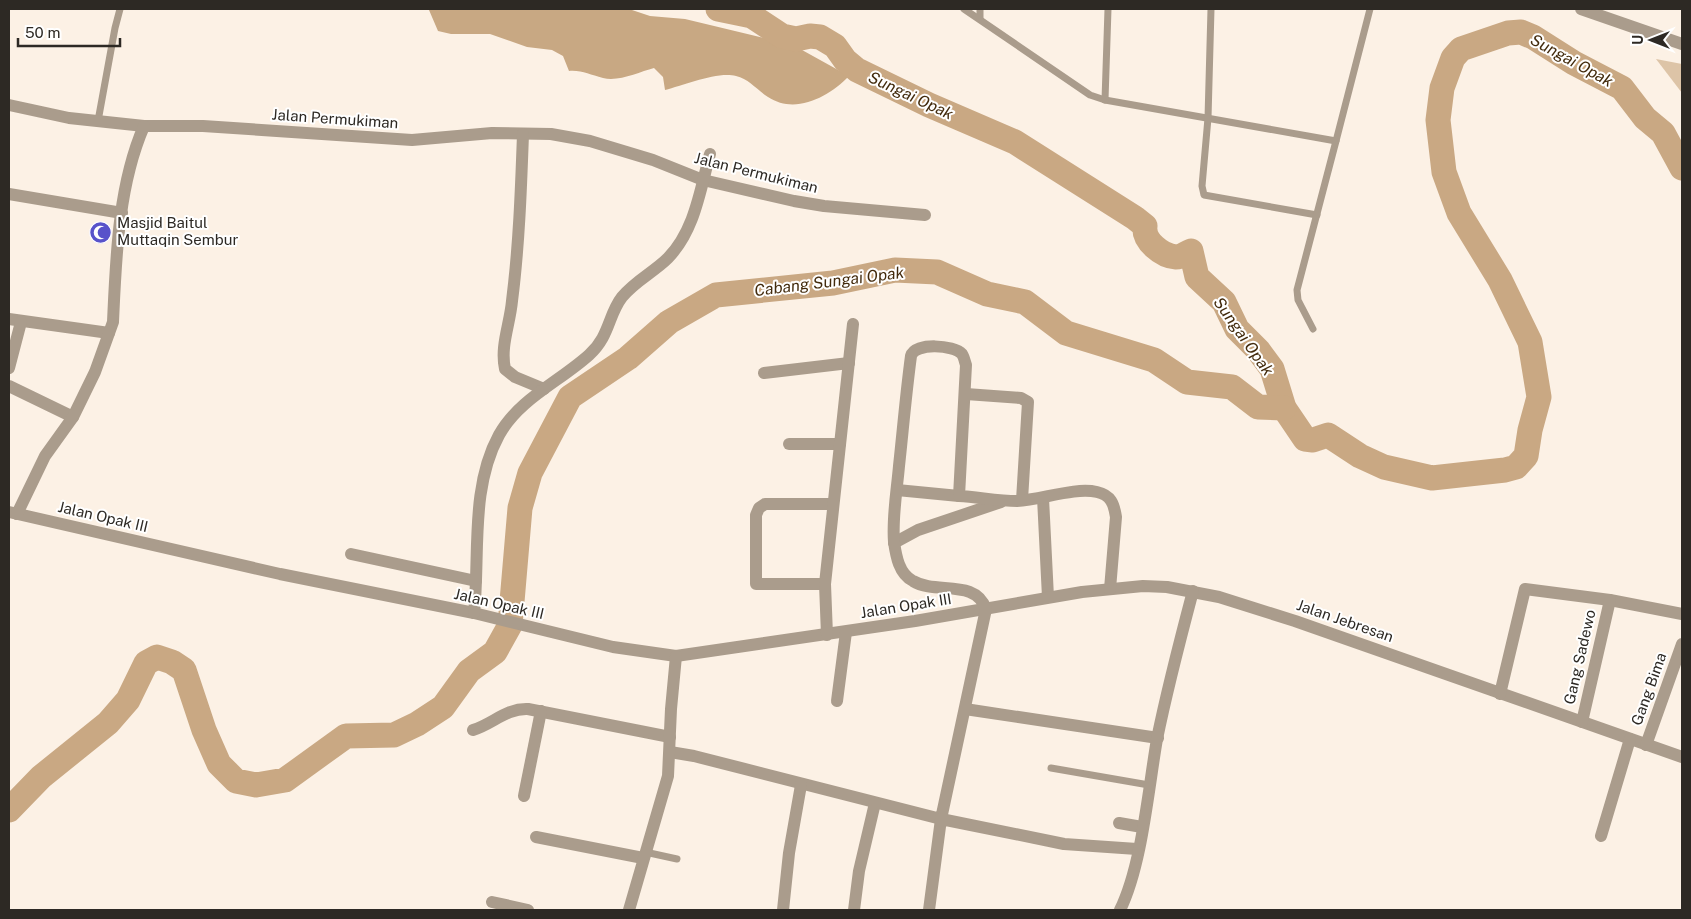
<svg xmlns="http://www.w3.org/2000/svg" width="1691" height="919" font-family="'Public Sans',sans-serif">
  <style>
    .green { fill: #ddc4a7 }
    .forest { fill: #c8a883 }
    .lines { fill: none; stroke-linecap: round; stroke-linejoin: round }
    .river { stroke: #c9a883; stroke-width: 25 }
    .lane { stroke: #aa9c8c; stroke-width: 7 }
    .street { stroke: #aa9c8c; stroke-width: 12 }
    .labels { text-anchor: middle; stroke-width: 4; stroke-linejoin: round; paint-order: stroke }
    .street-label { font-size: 15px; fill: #2d2924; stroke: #fff }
    .poi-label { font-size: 15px; fill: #2d2924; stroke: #fff; text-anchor: start }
    .water-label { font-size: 16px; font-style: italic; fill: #432b0d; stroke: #fff }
  </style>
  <rect width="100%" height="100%" fill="#fcf1e5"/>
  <polygon class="green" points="1656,59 1682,64 1682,93"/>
  <path class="forest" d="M 423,9 L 629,9 L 650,16 L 685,19 L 793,45 L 849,76 C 829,97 795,115 768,97 C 757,90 749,79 736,76 C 718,71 684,85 665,90 L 663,77 L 654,68 C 639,72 619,82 603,78 C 590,75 582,70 569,71 L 563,56 L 552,50 L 527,47 L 490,34 L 451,34 L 438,31 L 429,10 Z"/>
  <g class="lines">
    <g class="river">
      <path d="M 718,9 L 752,16 L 782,36 L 796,39 L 810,36 L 820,37 L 835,46 L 845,60 L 857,70 L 929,105 L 1015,142 L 1135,218 L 1145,226 C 1143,241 1162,256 1176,257 C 1182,257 1186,253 1191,251 L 1197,277 L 1224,302 L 1237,329 L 1258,350 L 1272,369 L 1284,408 L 1305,439 L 1313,440 L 1328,435 L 1360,456 L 1384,467 L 1432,478 L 1505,470 L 1516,467 L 1526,456 L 1530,430 L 1539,397 L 1530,342 L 1500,280 L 1459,213 L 1444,172 L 1438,120 L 1442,88 L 1453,58 L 1461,49 L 1508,33 L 1521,32 L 1533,37 L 1574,63 L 1622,88 L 1645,118 L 1663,133 L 1682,168"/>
      <polyline points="9,810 41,777 108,723 128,700 146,663 157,657 172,662 184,670 204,730 219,764 236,781 256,785 285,780 346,736 394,735 417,724 443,707 469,671 495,652 510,625 520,508 530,473 570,397 628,358 669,322 716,295 833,283 895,270 937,272 987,294 1025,302 1066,333 1154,360 1187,382 1232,387 1258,407 1284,408"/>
    </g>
    <g class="lane">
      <polyline points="964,9 1090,95 1105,100 1336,141 1370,9"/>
      <polyline points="1211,9 1208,118 1202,186 1204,195 1317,215"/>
      <polyline points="980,19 980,9"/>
      <polyline points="1105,100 1108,9"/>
      <polyline points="98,121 115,28 120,9"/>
      <polyline points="1313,329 1298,300 1297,290 1336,141"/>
      <polyline points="1051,768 1149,785"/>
      <polyline points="645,852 677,859"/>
    </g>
    <g class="street">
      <polyline points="1581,9 1682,44"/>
      <polyline points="9,105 69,118 144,126 203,126 412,140 492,133 551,134 590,141 653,160 703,180 794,201 824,206 925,215"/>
      <path d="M 523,134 C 521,190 519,246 512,301 C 510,324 500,346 505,369 L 515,377 L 544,389"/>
      <polyline points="9,194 122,213"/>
      <polyline points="9,319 109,333"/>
      <polyline points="9,368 21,322"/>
      <polyline points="764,373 849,363"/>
      <polyline points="9,386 73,417"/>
      <polyline points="966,394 1021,398 1028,402 1022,500"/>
      <polyline points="789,444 840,444"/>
      <polyline points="897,490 959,496"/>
      <polyline points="1043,498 1048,597"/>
      <polyline points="9,512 280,574 474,613 613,647 676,656 915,621 1082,592 1143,586 1167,587 1219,597 1295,621 1682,757"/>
      <path d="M 17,514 L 45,456 L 73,417 L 95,372 L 113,322 C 116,257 118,186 144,126"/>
      <polyline points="894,543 918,530 1001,502"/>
      <polyline points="351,554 476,581"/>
      <polyline points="825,584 756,584 756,515 759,508 765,504 833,504"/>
      <path d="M 474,613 C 480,555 470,488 499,435 C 519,399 559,382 589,355 C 610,336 608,315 622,297 C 635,281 654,272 668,258 C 695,230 700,190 710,154"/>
      <polyline points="827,635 825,584 853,324"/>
      <polyline points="1500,694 1525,589 1610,600 1682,614"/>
      <polyline points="837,701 846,632"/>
      <polyline points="965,709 1158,738"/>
      <polyline points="1582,722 1610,600"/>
      <path d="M 473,730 C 493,724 506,708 528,709 L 670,737"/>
      <polyline points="1646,745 1682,644"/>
      <path d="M 670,752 L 694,756 L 941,819 L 986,609 C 975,578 936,595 913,581 C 899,574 896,556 894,542 C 892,517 897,490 899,466 C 903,429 906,393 911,356 C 915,342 954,345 962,354 C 964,357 965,362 966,365 L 959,496 C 978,497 998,501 1017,501 C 1041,500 1074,487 1097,492 C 1111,495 1114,504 1116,517 L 1110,589"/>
      <polyline points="524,796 541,711"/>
      <polyline points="1119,823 1142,827"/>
      <polyline points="1601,836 1630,739"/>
      <polyline points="536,837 643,858"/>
      <polyline points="492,902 528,910"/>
      <polyline points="629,910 668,776 671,709 676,656"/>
      <polyline points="783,910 789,853 801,785"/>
      <polyline points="854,910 859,871 875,803"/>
      <polyline points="929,910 941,819 1064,844 1137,849"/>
      <path d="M 1120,910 C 1142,865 1148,791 1157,739 C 1167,690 1180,640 1193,591"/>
    </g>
  </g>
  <defs>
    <symbol id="mosque-disc" viewBox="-11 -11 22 22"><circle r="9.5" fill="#5852ca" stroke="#fff"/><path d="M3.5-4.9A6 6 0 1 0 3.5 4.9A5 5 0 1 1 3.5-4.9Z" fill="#fff"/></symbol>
  </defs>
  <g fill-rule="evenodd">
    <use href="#mosque-disc" x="88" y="220" width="25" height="25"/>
  </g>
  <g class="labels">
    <g class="street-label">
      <text transform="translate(335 119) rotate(4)" y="5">Jalan Permukiman</text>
      <text transform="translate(756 173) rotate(14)" y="5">Jalan Permukiman</text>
      <text transform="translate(103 517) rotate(13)" y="5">Jalan Opak III</text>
      <text transform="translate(499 604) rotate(13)" y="5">Jalan Opak III</text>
      <text transform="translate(906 606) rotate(-9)" y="5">Jalan Opak III</text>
      <text transform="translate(1345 621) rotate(19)" y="5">Jalan Jebresan</text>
      <text transform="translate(1580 657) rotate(-77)" y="5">Gang Sadewo</text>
      <text transform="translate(1649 689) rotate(-70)" y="5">Gang Bima</text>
    </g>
    <g class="poi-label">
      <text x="117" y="228">Masjid Baitul<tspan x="117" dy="17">Muttaqin Sembur</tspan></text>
    </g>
    <g class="water-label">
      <text transform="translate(1572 60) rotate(29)" y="6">Sungai Opak</text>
      <text transform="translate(911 95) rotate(25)" y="6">Sungai Opak</text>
      <text transform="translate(829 281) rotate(-7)" y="6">Cabang Sungai Opak</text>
      <text transform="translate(1244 336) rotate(55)" y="6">Sungai Opak</text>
    </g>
  </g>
  <rect width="1691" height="919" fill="none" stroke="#2d2924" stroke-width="20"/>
  <g transform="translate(1651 40) rotate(270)" stroke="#ffffff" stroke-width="4" paint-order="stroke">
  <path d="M0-4L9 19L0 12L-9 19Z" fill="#2d2924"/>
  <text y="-8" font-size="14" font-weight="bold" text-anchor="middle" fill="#2d2924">U</text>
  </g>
  <path d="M18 38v8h102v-8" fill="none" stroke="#2d2924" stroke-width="2.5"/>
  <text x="25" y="38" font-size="15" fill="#2d2924" stroke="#ffffff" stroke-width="4" paint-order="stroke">50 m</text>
</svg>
